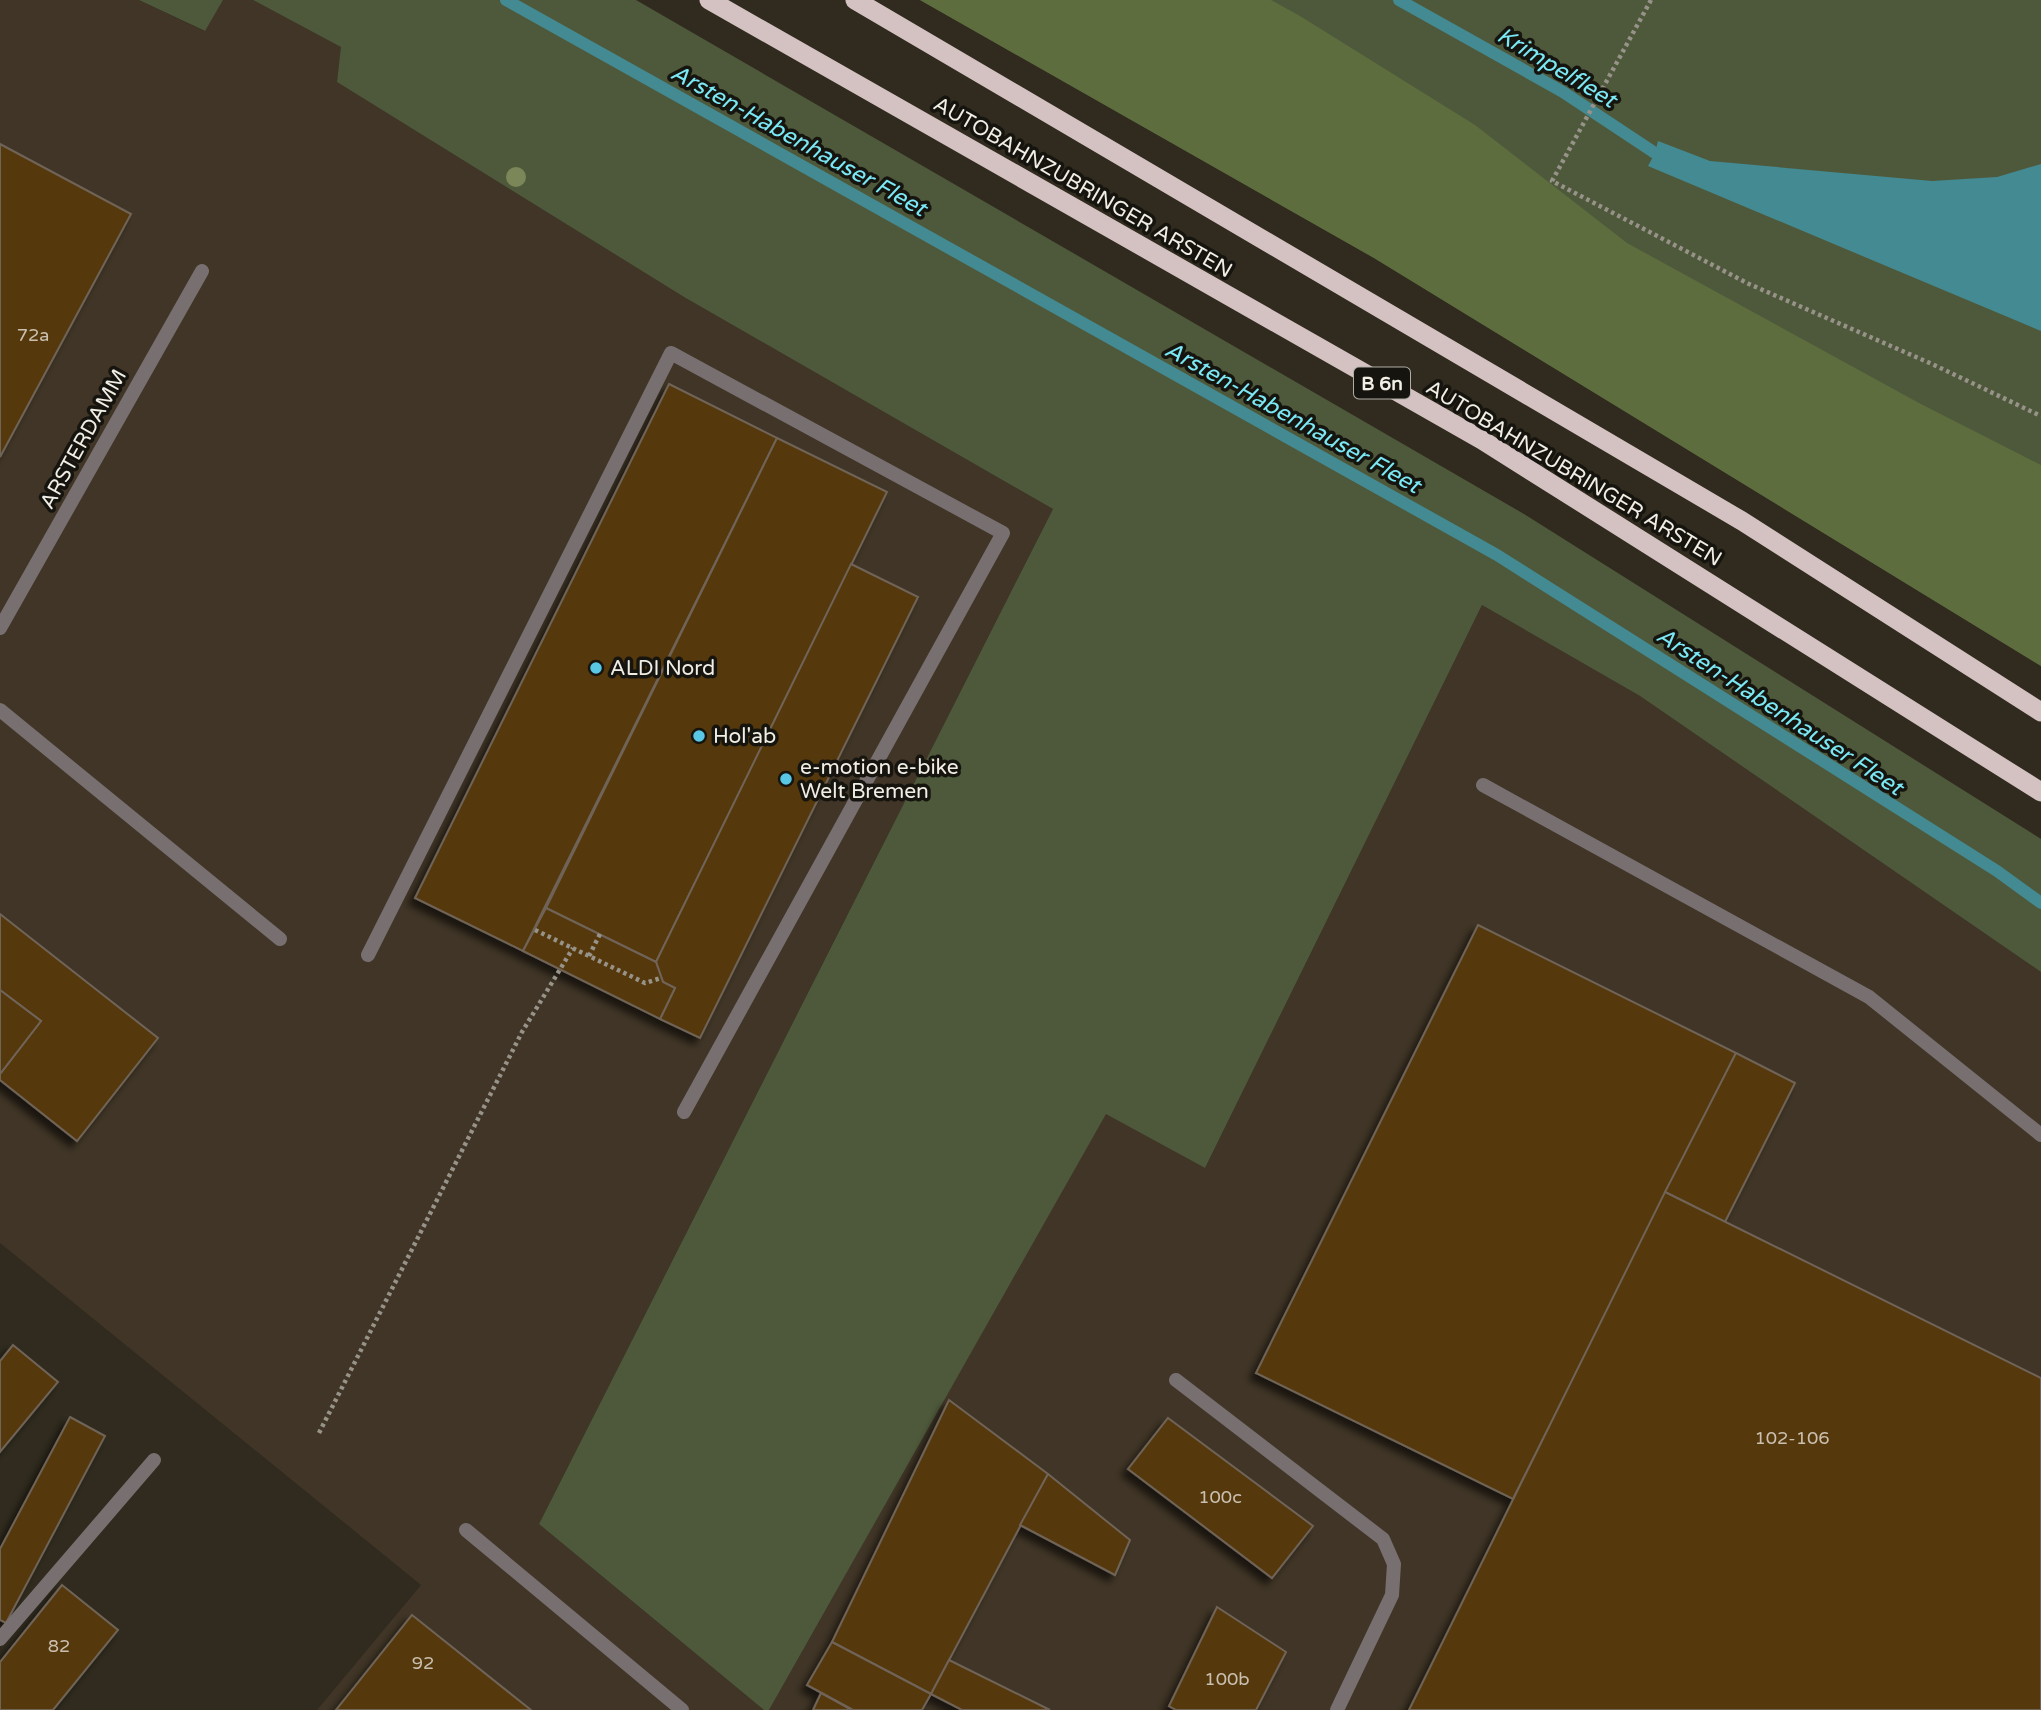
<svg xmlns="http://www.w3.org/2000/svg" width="2041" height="1710" font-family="'Varela Round',sans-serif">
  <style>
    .industrial { fill: #403526 }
    .green { fill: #4e593b }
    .forest { fill: #5d6d3e }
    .water { fill: #438a92 }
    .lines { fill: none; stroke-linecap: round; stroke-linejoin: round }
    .stream { stroke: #438a92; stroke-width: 12 }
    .building { fill: #57370b; stroke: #6f6458; stroke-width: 2; filter: url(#shadow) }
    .path { stroke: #979389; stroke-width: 4.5; stroke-dasharray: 3.5 3.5; stroke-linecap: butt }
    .service { stroke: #787070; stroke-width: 14 }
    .trunk { stroke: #d4c2c2; stroke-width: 19 }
    .tree { fill: #7b8758 }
    .poi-dot { fill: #59c8e5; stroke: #16140e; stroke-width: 2.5 }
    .labels { text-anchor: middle; stroke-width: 7; stroke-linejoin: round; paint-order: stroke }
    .number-label { font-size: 18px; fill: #cac0af }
    .shield { fill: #16140e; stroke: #afada5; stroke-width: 2 }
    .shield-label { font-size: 19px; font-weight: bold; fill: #f1eee6 }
    .street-label { font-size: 21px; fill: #f1eee6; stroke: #16140e }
    .poi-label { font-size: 21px; fill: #f1eee6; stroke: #16140e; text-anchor: start }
    .water-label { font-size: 23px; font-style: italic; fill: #7be8f5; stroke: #16140e }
  </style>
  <defs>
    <filter id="shadow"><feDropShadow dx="-6" dy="6" stdDeviation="3.5" flood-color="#0009"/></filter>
  </defs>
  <rect width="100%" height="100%" fill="#302b1e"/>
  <g class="industrial">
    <polygon points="0,0 139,0 204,31 223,0 253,0 342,47 337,82 684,297 1053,509 539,1524 764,1710 317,1710 421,1585 0,1243"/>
    <polygon points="1482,605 1640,696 2041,972 2041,1710 769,1710 1106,1113 1205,1168"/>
  </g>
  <g class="green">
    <polygon points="139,0 223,0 205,31"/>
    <polygon points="253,0 636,0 1524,514 2041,839 2041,972 1640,696 1482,605 1205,1168 1106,1114 769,1710 764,1710 539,1524 1053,509 684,297 337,82 341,47"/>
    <polygon points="920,0 2041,0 2041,666 1374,258"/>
  </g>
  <polygon class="forest" points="920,0 1271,0 1300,16 1475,125 1627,243 1919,403 2041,465 2041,666 1374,258"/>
  <polygon class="water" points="1658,141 1710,161 1932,181 1997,177 2041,164 2041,331 1648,166 1655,153"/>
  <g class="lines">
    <g class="stream">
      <polyline points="506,0 1497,555 1997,871 2041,903"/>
      <polyline points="1399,0 1563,92 1655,153"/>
    </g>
  </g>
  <g class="building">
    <polygon points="0,144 131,214 0,457"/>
    <polygon points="669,384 777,438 523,951 415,898"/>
    <polygon points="777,438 887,492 656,962 546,908"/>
    <polygon points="851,564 918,597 700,1038 660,1019 675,988 663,982 656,962"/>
    <polygon points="546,908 656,962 663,982 675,988 660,1019 523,951"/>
    <polygon points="0,914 158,1038 77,1141 0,1080 0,1074 41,1021 0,990"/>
    <polygon points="1478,925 1736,1053 1513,1499 1256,1373"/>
    <polygon points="0,990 41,1021 0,1074"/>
    <polygon points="1736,1053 1795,1083 1725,1222 1665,1192"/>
    <polygon points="1665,1192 2041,1378 2041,1710 1409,1710"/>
    <polygon points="13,1345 58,1382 0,1452 0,1361"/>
    <polygon points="949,1400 1048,1474 931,1694 832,1642"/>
    <polygon points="70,1417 105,1436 6,1623 0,1620 0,1549"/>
    <polygon points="1168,1418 1313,1526 1272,1578 1128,1469"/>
    <polygon points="1048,1474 1130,1540 1115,1575 1020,1525"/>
    <polygon points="62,1585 118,1630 53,1710 0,1710 0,1662"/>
    <polygon points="1217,1607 1286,1652 1256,1710 1176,1710 1169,1706"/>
    <polygon points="412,1615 531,1710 336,1710"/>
    <polygon points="832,1642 931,1694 922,1710 853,1710 807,1685"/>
    <polygon points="949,1660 1050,1710 962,1710 931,1694"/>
    <polygon points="821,1693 852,1710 813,1710"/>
  </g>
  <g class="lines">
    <g class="path">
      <polyline points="1651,0 1552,181 1749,284 1932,364 2041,416"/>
      <polyline points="535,930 645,983 661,978"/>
      <polyline points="589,956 600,934"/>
      <polyline points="319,1433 522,1032 573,948"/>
    </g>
    <g class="service">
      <polyline points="0,628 202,271"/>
      <polyline points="0,710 280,939"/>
      <polyline points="1483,785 1869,997 2041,1135"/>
      <polyline points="368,955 671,353 1003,533 684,1112"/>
      <polyline points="1176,1380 1383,1539 1394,1564 1392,1595 1337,1710"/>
      <polyline points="466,1530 682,1710"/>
      <polyline points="0,1639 154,1460"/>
    </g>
    <g class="trunk">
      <polyline points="709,0 1482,440 2041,792"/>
      <polyline points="855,0 1742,521 2041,712"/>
    </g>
  </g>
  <circle class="tree" cx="516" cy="177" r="10"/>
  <g class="poi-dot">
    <circle cx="596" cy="668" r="7"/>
    <circle cx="699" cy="736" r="7"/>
    <circle cx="786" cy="779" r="7"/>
  </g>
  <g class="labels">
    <g class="number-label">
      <text x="33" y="341">72a</text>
      <text x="1792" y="1444">102-106</text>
      <text x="1220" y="1503">100c</text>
      <text x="59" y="1652">82</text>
      <text x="423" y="1669">92</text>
      <text x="1227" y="1685">100b</text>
    </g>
    <rect class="shield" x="1354" y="367.5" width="56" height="31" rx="5"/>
    <g class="shield-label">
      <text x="1382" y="390">B 6n</text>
    </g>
    <g class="street-label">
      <text transform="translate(1083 187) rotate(30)" y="7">AUTOBAHNZUBRINGER ARSTEN</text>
      <text transform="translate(83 439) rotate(-61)" y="7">ARSTERDAMM</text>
      <text transform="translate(1574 473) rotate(31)" y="7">AUTOBAHNZUBRINGER ARSTEN</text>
    </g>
    <g class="poi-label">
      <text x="610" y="675">ALDI Nord</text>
      <text x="713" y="743">Hol'ab</text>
      <text x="800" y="774">e-motion e-bike<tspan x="800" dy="24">Welt Bremen</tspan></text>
    </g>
    <g class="water-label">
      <text transform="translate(1557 67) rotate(31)" y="8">Krimpelfleet</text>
      <text transform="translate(799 140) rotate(29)" y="8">Arsten-Habenhauser Fleet</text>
      <text transform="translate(1293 417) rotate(29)" y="8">Arsten-Habenhauser Fleet</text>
      <text transform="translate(1780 711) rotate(33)" y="8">Arsten-Habenhauser Fleet</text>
    </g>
  </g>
</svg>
